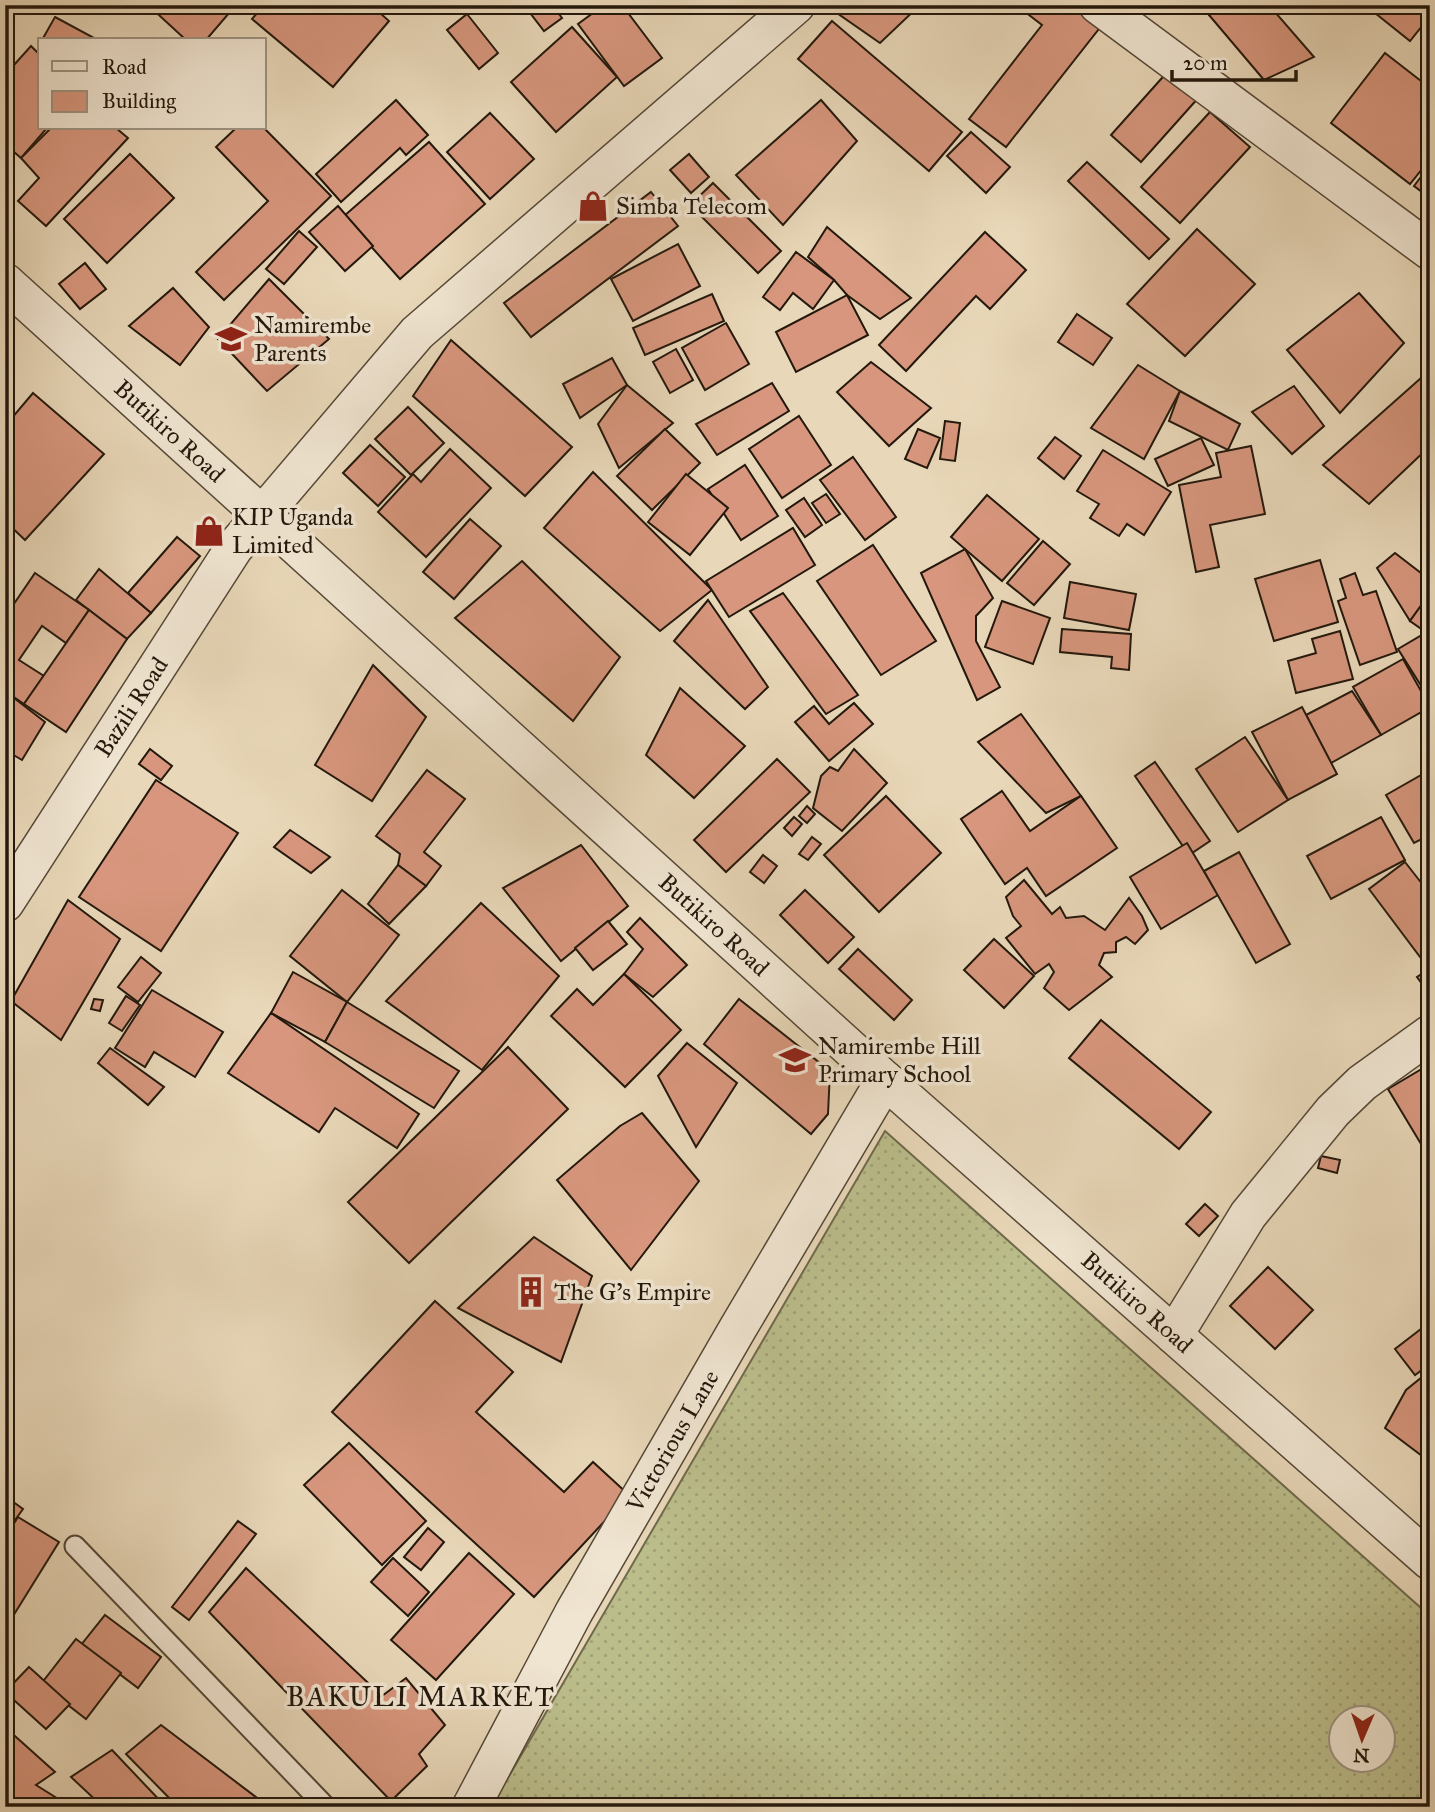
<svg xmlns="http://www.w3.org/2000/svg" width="1435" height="1812" font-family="'IM FELL Great Primer',serif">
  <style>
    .grass { fill: url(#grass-dots); stroke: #6f6a4c; stroke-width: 2; fill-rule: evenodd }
    .building { fill: #d7967d; stroke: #23180c; stroke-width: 2 }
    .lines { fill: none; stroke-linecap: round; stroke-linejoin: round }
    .lane-casing { stroke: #544837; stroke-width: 23 }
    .street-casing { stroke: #544837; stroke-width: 40 }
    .lane { stroke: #f0e5d1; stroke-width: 19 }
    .street { stroke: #f0e5d1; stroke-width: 37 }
    .labels { text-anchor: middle; stroke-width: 7; stroke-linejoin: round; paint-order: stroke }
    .poi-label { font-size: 24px; fill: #23180c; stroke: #f0e5d1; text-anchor: start }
    .street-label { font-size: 24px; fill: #23180c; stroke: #f0e5d1 }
    .quarter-label { font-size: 28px; letter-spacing: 2px; fill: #23180c; stroke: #f0e5d1 }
  </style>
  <defs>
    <pattern id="grass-dots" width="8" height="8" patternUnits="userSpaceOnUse" patternTransform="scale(1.75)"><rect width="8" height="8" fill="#bbbd8b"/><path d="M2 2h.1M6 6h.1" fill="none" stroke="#a0a277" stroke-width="1.8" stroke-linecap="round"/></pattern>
  </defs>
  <rect width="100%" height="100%" fill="#e8d7b8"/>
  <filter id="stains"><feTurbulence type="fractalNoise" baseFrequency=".00286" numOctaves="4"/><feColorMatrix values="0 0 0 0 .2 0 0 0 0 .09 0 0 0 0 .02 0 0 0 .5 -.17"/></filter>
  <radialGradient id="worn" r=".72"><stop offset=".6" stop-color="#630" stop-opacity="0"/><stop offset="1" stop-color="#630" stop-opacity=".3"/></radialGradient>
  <path class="grass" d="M 885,1131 L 1430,1616 L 1430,1807 L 491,1807 ZM 1340,1717 L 1382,1717 L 1382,1759 L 1340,1759 Z"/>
  <g class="building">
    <polygon points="148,5 236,5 206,40 186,40"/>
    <polygon points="264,5 371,5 389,21 333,87 252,19"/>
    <polygon points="524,5 552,5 562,18 544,31"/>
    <polygon points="604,5 622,5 662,58 624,86 578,24"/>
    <polygon points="845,5 920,5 880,43 837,13"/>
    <polygon points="1016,5 1075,5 1102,25 1006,147 969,119 1042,25"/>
    <polygon points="1204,5 1228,5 1209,15"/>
    <polygon points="1228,5 1269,5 1314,57 1264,80 1209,15"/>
    <polygon points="1365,5 1430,5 1430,16 1410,41"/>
    <polygon points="467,14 498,53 479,69 447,30"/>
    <polygon points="55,17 96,39 42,40"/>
    <polygon points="832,21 962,132 929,171 798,59"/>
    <polygon points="572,27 617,77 556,132 511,82"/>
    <polygon points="31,46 40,55 40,128 47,128 21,158 5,144 5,75"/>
    <polygon points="1385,53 1430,88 1430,159 1410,184 1331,123"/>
    <polygon points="1170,69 1200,96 1141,162 1111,135"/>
    <polygon points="396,100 428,135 406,155 400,148 341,202 316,174"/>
    <polygon points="821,100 857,141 783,225 736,175"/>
    <polygon points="1210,112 1250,147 1180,223 1141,187"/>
    <polygon points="490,113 534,159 490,199 447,152"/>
    <polygon points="51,128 116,128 128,138 46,226 18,201 39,178 21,158"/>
    <polygon points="236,128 264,128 331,196 224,300 196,272 268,201 216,147"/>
    <polygon points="971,132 1010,167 986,193 947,156"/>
    <polygon points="429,142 485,204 400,279 344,216"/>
    <polygon points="130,154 174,198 107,263 64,219"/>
    <polygon points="689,154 709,177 691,193 670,170"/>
    <polygon points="1087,162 1169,239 1149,259 1068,181"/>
    <polygon points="1430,165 1430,198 1414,186"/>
    <polygon points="713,183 781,251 758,273 690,205"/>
    <polygon points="651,192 678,226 531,337 504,303"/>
    <polygon points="338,206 373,246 345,271 309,232"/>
    <polygon points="827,227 911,298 880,319 847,295 834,280 808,257"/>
    <polygon points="1197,229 1255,284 1185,356 1127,304"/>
    <polygon points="299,231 317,247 284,284 266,269"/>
    <polygon points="985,232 1026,270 990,309 976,296 906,371 879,345"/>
    <polygon points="678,244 700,286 633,321 611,279"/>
    <polygon points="796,252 834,280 813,309 793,293 780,310 763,297"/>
    <polygon points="85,263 106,289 80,309 59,284"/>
    <polygon points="269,279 329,339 267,391 218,339"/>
    <polygon points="173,288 209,327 180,365 129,326"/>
    <polygon points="1359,293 1404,343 1340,413 1287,350"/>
    <polygon points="712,294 724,321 645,355 633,328"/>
    <polygon points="847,295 868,335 796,372 776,332"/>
    <polygon points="1077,314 1112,338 1093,365 1058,342"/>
    <polygon points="726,323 749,364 705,390 682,348"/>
    <polygon points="451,340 572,447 525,496 413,396"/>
    <polygon points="676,349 693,380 670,393 653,362"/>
    <polygon points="612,358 627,385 580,418 563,384"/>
    <polygon points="871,362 931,408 889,446 837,392"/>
    <polygon points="1138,365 1180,391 1144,459 1091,428"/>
    <polygon points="1430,370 1430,446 1369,504 1323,465"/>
    <polygon points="772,383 789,411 717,455 696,424"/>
    <polygon points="627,385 673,423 619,468 598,424"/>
    <polygon points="1294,386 1324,426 1292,454 1252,412"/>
    <polygon points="1180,391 1240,424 1228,450 1169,421"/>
    <polygon points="33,393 104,454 25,540 5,521 5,426"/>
    <polygon points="408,407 444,443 411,475 375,439"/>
    <polygon points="799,416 831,465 782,498 749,449"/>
    <polygon points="945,421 960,423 955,461 940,459"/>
    <polygon points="665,429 700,463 652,510 617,476"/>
    <polygon points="918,429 940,438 927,468 905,459"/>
    <polygon points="1055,437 1081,456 1064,479 1038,458"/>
    <polygon points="1201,438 1214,465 1168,486 1155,459"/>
    <polygon points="370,445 405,477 378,506 343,473"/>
    <polygon points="1251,446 1265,514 1210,525 1219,567 1196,572 1179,485 1221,477 1216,453"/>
    <polygon points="450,449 491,488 426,557 378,512 413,474 421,482"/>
    <polygon points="1103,450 1171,492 1144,535 1127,524 1119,536 1090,518 1099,504 1077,491"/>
    <polygon points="853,457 896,517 865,540 820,480"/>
    <polygon points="745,465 778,516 741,540 708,489"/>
    <polygon points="593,472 712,590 660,631 544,528"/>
    <polygon points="686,474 728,508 690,555 648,522"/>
    <polygon points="826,494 840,514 826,523 812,503"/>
    <polygon points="987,495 1039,539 1002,581 951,537"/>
    <polygon points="804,498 822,525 805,537 786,510"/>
    <polygon points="470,519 501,546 454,599 423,572"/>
    <polygon points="793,528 815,565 729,617 706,581"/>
    <polygon points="177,537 200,556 151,613 128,593"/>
    <polygon points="1043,541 1070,564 1034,605 1007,583"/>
    <polygon points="873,545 936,641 881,675 817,581"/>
    <polygon points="965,549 993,598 976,616 976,641 1000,687 977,700 921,573"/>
    <polygon points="1395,553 1430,580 1430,593 1410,621 1377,568"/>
    <polygon points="1320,560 1338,622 1274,641 1255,579"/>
    <polygon points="522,561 620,657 573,721 455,618"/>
    <polygon points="99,569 151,613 127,639 76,600"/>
    <polygon points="35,573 89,610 66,643 42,626 19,660 44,676 24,704 5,691 5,617"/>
    <polygon points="1355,573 1363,595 1376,591 1397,652 1360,665 1338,601 1346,598 1340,579"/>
    <polygon points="1070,582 1136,594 1129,630 1064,618"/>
    <polygon points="783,593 858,695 826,714 750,611"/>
    <polygon points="1430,593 1430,635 1410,621"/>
    <polygon points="708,600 768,687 745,709 674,641"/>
    <polygon points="1002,601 1050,618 1033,664 985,647"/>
    <polygon points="89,610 127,639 66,732 24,704"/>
    <polygon points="1062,629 1131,634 1129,670 1111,668 1112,657 1060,652"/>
    <polygon points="1340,631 1353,679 1296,693 1288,661 1316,653 1312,639"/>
    <polygon points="1427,632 1430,638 1430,700 1398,649"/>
    <polygon points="1403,659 1430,707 1381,735 1353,687"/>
    <polygon points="373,665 426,717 372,801 315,765"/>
    <polygon points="680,688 745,746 694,798 646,755"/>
    <polygon points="5,691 45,722 22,760 5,750"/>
    <polygon points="1352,691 1381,735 1331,763 1306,715"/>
    <polygon points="854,703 873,724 829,761 795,722 814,706 829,724"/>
    <polygon points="1302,707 1337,774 1288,800 1252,732"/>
    <polygon points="1021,714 1081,796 1046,813 978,742"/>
    <polygon points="1245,737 1288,800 1238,832 1196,769"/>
    <polygon points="150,749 172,766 161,780 139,764"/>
    <polygon points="854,749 887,783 842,831 813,808 821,776 830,767 838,771"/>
    <polygon points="777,759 810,792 726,872 694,840"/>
    <polygon points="1155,762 1210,841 1189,855 1135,776"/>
    <polygon points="427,770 465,799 424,852 441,866 426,886 398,865 400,854 376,836"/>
    <polygon points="1430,770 1430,835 1414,843 1386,795"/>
    <polygon points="156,780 238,833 161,951 79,897"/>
    <polygon points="1002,791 1030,831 1081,796 1117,848 1046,896 1027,868 1005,884 961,819"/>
    <polygon points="886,796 941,853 879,912 824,855"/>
    <polygon points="807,806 815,814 807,823 799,816"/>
    <polygon points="794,817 802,824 792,836 784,828"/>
    <polygon points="1381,817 1405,860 1331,899 1307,856"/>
    <polygon points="290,830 330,857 311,873 274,847"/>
    <polygon points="812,837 821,844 808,860 799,854"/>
    <polygon points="1187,843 1218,895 1161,929 1130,877"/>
    <polygon points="581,845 628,906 561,961 503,888"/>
    <polygon points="1239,852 1290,944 1256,963 1204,871"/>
    <polygon points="763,855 777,866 764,883 750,872"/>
    <polygon points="1405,862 1430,894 1430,995 1417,977 1429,969 1369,889"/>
    <polygon points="398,865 426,886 389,924 368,904"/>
    <polygon points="1024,880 1052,914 1060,907 1066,918 1084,916 1105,930 1129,898 1142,916 1148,930 1135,944 1126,937 1116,942 1116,952 1104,953 1099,965 1112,977 1069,1010 1044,988 1054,972 1049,964 1035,974 1006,938 1021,926 1013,916 1006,897"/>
    <polygon points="342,890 399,935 347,1002 290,956"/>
    <polygon points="805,890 854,937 828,963 780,915"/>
    <polygon points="68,900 120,939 61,1040 11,1001"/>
    <polygon points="481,903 559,976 482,1070 386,1001"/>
    <polygon points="640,918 687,965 653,997 624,974 643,949 627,932"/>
    <polygon points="608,921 627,944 593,970 575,948"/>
    <polygon points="994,939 1034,976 1004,1008 964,970"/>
    <polygon points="858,949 912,1000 894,1020 839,969"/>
    <polygon points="141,957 161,973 138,1002 118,987"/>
    <polygon points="293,972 347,1002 325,1042 271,1013"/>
    <polygon points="624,974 681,1030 625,1087 551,1016 577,989 593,1005"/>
    <polygon points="152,990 223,1032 195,1077 154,1052 145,1067 115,1048"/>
    <polygon points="126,996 140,1005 122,1031 109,1023"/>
    <polygon points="94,999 103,1000 100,1011 91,1009"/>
    <polygon points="739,999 830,1071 828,1114 811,1134 704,1044"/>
    <polygon points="347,1002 459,1071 434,1108 325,1042"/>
    <polygon points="271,1013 419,1114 397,1148 335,1108 319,1132 228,1073"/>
    <polygon points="1101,1020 1211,1112 1179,1149 1069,1058"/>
    <polygon points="687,1043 737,1083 696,1147 658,1076"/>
    <polygon points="508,1047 568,1109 409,1263 348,1202"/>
    <polygon points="110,1048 164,1087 148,1105 98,1063"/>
    <polygon points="1430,1064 1430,1159 1388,1089"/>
    <polygon points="642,1113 699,1181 631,1270 557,1180 620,1126"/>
    <polygon points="1321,1156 1340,1160 1337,1173 1318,1168"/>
    <polygon points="1205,1204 1218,1216 1199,1236 1186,1224"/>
    <polygon points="534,1237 592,1276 561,1362 458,1308"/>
    <polygon points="1268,1267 1313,1310 1275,1349 1230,1306"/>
    <polygon points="435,1301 513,1372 476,1412 564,1492 593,1462 629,1495 534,1597 332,1412"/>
    <polygon points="1430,1322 1430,1364 1415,1375 1395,1349"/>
    <polygon points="1427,1373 1430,1375 1430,1462 1385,1428 1406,1390"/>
    <polygon points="349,1443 426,1521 382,1565 304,1485"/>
    <polygon points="5,1496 23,1509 5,1534"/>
    <polygon points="18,1517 59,1542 5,1629 5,1538"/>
    <polygon points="238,1521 256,1534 189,1620 172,1607"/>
    <polygon points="428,1528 444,1542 421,1570 404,1557"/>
    <polygon points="469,1553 514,1594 436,1680 391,1640"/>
    <polygon points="393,1558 429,1592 408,1616 371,1582"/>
    <polygon points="246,1568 382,1696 406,1678 445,1725 419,1754 427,1766 391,1801 209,1612"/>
    <polygon points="105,1615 161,1657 138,1688 81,1645"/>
    <polygon points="76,1639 121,1673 86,1719 41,1684"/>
    <polygon points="29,1667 70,1704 46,1729 5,1692"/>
    <polygon points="161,1725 269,1807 178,1807 126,1754"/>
    <polygon points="6,1728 55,1772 36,1785 71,1807 13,1807 5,1800"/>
    <polygon points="112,1750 166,1807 103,1807 71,1777"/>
  </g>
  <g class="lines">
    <defs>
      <polyline id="lane" points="75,1546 326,1807"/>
      <g id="street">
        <polyline points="1098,5 1430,251"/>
        <path id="s1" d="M 5,282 L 885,1080 L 1430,1561"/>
        <path id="s2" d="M 5,903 L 234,548 L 417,333 L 796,5"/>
        <polyline points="1174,1335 1248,1215 1333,1111 1362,1083 1430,1034"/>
        <path id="s3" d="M 471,1807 L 574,1612 L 738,1328 L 885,1080"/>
      </g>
    </defs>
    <use href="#lane" class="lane-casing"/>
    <use href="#street" class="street-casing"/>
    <use href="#lane" class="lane"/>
    <use href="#street" class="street"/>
  </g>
  <defs>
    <symbol id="shop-bare" viewBox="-9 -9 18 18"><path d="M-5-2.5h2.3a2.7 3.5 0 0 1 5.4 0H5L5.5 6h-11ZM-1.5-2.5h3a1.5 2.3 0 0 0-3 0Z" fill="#8f2418" stroke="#f0e5d1" stroke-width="2.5" paint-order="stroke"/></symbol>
    <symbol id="school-bare" viewBox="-9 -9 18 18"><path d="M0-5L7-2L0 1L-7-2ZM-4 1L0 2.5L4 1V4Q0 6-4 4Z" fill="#8f2418" stroke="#f0e5d1" stroke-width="2.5" paint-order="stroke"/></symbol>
    <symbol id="building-bare" viewBox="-9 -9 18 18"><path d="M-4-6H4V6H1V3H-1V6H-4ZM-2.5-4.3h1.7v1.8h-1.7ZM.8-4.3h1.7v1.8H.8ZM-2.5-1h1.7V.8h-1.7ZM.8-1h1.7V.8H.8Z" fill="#8f2418" stroke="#f0e5d1" stroke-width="2.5" paint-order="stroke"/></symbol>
  </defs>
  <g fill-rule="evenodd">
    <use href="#shop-bare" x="571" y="184" width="44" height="44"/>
    <use href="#school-bare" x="209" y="317" width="44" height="44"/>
    <use href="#shop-bare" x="187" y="509" width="44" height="44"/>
    <use href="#school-bare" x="773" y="1038" width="44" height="44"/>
    <use href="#building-bare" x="509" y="1270" width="44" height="44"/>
  </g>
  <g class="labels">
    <g class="poi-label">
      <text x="616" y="214">Simba Telecom</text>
      <text x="254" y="333">Namirembe<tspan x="254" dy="28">Parents</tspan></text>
      <text x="232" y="525">KIP Uganda<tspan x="232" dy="28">Limited</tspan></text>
      <text x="818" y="1054">Namirembe Hill<tspan x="818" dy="28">Primary School</tspan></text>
      <text x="554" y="1300">The G's Empire</text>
    </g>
    <g class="street-label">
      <text dy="8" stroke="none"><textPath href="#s1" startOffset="222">Butikiro Road</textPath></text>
      <text dy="8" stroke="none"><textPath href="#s2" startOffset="233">Bazili Road</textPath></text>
      <text dy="8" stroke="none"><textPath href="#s1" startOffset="957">Butikiro Road</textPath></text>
      <text dy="8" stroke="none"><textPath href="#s1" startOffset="1524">Butikiro Road</textPath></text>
      <text dy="8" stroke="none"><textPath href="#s3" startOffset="418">Victorious Lane</textPath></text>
    </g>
    <g class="quarter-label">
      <text x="421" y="1706">BAKULI MARKET</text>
    </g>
  </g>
  <rect width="1435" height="1812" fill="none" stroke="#e8d7b8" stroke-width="28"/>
  <rect x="7" y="7" width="1421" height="1798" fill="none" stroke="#23180c" stroke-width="3.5"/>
  <rect x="14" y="14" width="1407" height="1784" fill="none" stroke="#23180c" stroke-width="2"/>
  <rect x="38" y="38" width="228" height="91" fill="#f0e5d1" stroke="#9e9382" stroke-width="2"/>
  <rect x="52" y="61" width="35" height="10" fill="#f0e5d1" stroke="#9e9382" stroke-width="2"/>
  <text x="102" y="74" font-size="21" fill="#23180c">Road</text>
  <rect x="52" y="91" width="35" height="21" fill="#d7967d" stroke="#9e9382" stroke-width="2"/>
  <text x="102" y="108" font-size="21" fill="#23180c">Building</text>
  <g transform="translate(1362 1739) rotate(182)"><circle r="33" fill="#f0e5d1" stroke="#9e9382" stroke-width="2"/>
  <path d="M0-5L12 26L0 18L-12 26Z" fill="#8f2418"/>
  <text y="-10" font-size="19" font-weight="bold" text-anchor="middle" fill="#23180c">N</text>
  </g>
  <path d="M1172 70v10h124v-10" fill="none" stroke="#23180c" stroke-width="3.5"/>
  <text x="1183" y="70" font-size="21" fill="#23180c" stroke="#f0e5d1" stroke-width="5" paint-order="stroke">20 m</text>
  <rect width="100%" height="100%" filter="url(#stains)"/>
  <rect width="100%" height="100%" fill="url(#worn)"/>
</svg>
